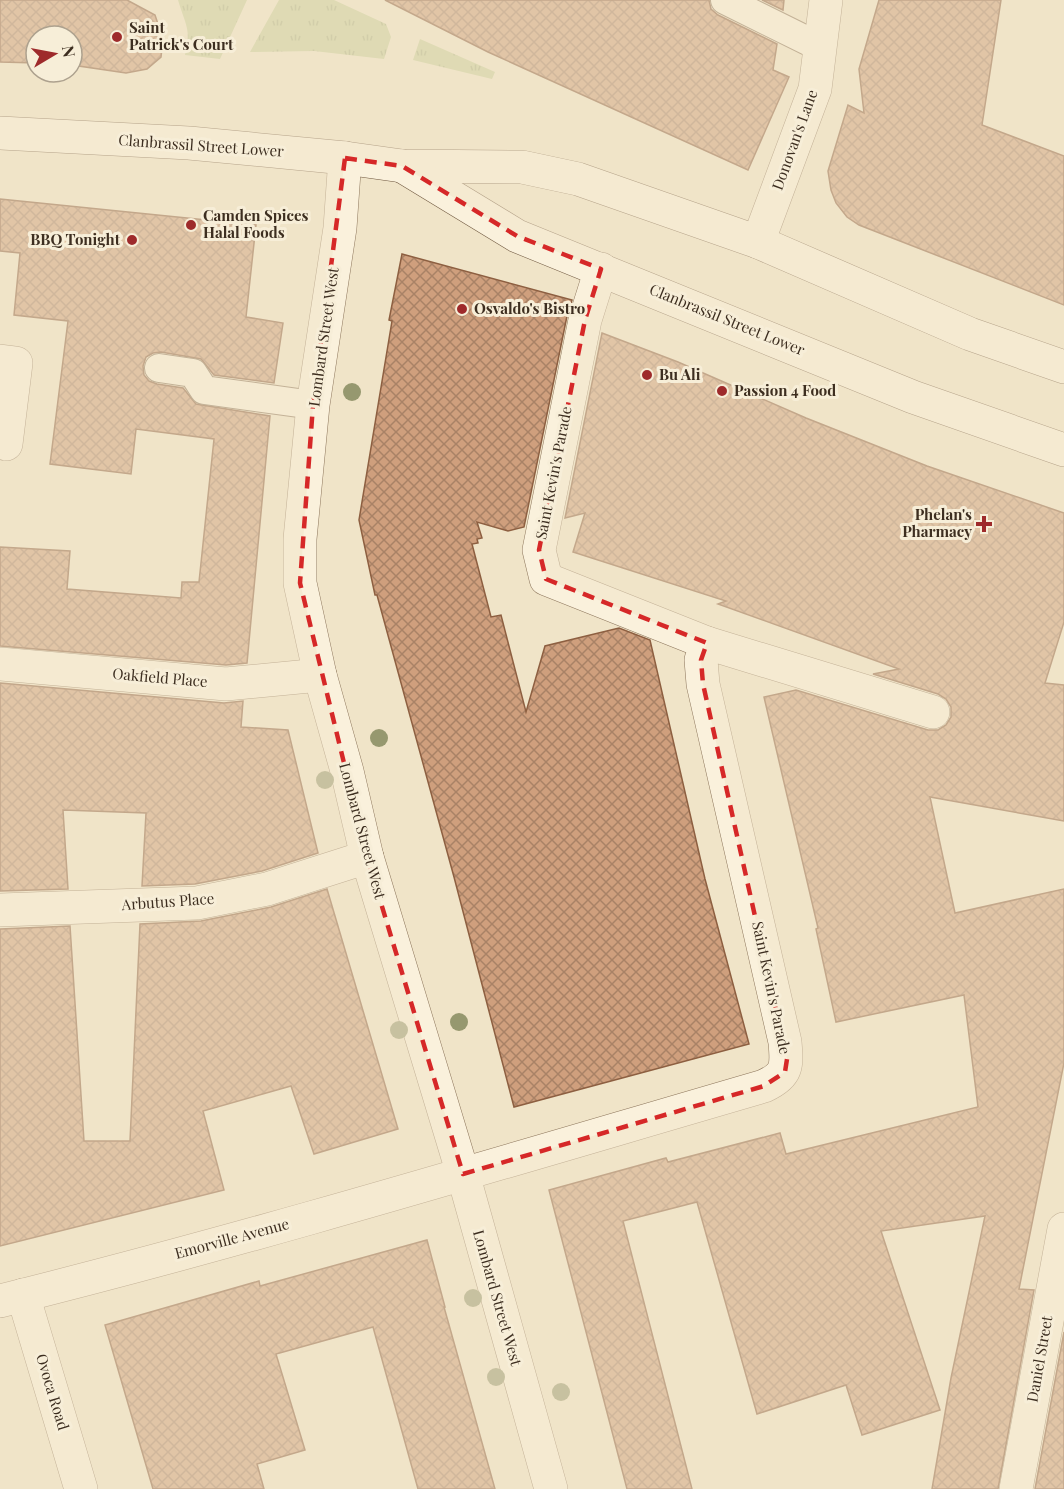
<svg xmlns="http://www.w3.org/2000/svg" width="1064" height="1489" font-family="'Playfair Display',serif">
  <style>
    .grass { fill: url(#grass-tufts) }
    .building { fill: url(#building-cross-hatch); stroke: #8d5f41; stroke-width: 1.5 }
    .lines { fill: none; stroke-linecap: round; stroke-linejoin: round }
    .service-casing { stroke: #8d765c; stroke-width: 30 }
    .minor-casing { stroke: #8d765c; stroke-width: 34 }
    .secondary-casing { stroke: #6f573f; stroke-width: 34 }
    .service { stroke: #faf1dc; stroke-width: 28 }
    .minor { stroke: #faf1dc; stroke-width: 33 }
    .secondary { stroke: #faf1dc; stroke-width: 33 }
    .tree { fill: #96986f }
    .marked { fill: none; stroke: #d62828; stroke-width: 4.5; stroke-dasharray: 12 8; stroke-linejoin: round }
    .poi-dot { fill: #9e2a2b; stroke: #f7eed8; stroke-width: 2 }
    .labels { text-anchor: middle; stroke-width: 6; stroke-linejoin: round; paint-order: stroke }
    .poi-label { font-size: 15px; font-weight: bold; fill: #3d2e20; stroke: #f7eed8; text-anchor: start }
    .street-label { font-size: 15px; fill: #3d2e20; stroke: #f7eed8 }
  </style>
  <defs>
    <pattern id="grass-tufts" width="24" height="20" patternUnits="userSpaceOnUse" patternTransform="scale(1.5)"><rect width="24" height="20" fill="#c9cf9b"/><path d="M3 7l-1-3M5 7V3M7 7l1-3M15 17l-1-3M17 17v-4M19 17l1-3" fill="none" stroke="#aeb285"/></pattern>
    <pattern id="building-cross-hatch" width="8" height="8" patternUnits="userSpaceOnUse" patternTransform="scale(1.5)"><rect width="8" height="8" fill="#cf9f7d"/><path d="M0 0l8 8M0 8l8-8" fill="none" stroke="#a98266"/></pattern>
  </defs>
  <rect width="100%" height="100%" fill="#f0e4c8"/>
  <g class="grass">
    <path d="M 178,0 L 247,0 L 220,59 L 185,55 C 192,30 185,24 178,0 Z"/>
    <polygon points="279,0 334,0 386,24 391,37 384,59 314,51 250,52"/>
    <polygon points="420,39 495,72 492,79 413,60"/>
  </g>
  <g class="building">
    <polygon points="0,0 127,0 155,15 163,39 161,57 147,69 126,73 72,65 72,36 36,36 36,63 0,62"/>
    <polygon points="385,0 709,0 711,9 718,15 777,44 773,70 789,77 748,170 488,52"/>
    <polygon points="762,0 784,0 783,10"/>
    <polygon points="879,0 1001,0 982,125 1064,156 1064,305 859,225 847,217 836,203 831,190 828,171 848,105 864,113 859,69"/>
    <polygon points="0,199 256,225 246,317 283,323 274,383 214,375 201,359 161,352 153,353 146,357 143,366 144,375 149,381 157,384 183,388 196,404 270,416 247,663 226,665 0,646 0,547 70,551 67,589 181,598 182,582 199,582 214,439 136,429 131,474 50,464 68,321 14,315 20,253 0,251"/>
    <polygon points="402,254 572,300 567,316 524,527 508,531 477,522 482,538 477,539 478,543 472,544 491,617 501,615 526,712 545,646 619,628 650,640 705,879 749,1044 514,1107 454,877 377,595 375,595 359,520 392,321 389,320"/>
    <polygon points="602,333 678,362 806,418 927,466 1064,513 1064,622 1045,683 1064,685 1064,821 930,797 955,913 1064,889 1064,1063 1019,1289 1034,1290 998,1489 932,1489 951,1378 985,1216 881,1231 940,1410 862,1435 846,1385 757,1414 697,1202 623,1221 692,1489 627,1489 549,1190 666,1158 668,1162 780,1133 786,1154 978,1107 964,995 836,1022 816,929 818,928 764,697 796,690 928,730 938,730 946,725 951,717 951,707 946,699 938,694 873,674 899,669 718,604 726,601 573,552 585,513 565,518"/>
    <polygon points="0,683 224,703 243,701 241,727 288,730 318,853 262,871 195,884 142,886 146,813 63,810 68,889 0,891"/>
    <polygon points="327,889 398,1129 314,1154 291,1086 203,1111 224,1190 0,1246 0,929 70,926 84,1141 130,1141 140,924 201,921 271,907"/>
    <polygon points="427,1240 445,1307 444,1307 495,1489 418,1489 373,1327 276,1354 305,1450 257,1464 264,1489 153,1489 105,1325 259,1281 260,1286"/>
    <polygon points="1064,1332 1064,1489 1035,1489"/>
  </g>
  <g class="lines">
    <defs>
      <g id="service">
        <polyline points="725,0 820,47"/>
        <polyline points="159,368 193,373 204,390 313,405"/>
      </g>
      <g id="minor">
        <polyline points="345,158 340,228 313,405 300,539 300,583 320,675 347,771 367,857 463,1174 551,1489"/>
        <polyline points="758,242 815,89 826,0"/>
        <polyline points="601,269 585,320 539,550 546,579 707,643"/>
        <polyline points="0,361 16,363 6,444"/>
        <polyline points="0,664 226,684 320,675"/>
        <polyline points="0,910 197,903 267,889 367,857"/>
        <polyline points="23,1295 81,1489"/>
        <path d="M 0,1301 C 257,1237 510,1160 764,1086 C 788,1075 787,1066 785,1042 L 703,684 L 701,660 L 707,643 L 933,712"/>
        <polyline points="1016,1489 1064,1229"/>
      </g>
      <g id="secondary">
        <polyline points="0,133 189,143 345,158 402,166 522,167 578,179 758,242 970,334 1064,367"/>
        <polyline points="402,166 517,236 913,397 1064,450"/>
      </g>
    </defs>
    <use href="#service" class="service-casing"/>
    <use href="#minor" class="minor-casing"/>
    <use href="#secondary" class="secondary-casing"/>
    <use href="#service" class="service"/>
    <use href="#minor" class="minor"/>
    <use href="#secondary" class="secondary"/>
  </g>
  <g class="tree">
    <circle cx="352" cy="392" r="9"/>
    <circle cx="379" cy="738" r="9"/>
    <circle cx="325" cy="780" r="9"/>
    <circle cx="459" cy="1022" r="9"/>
    <circle cx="399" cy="1030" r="9"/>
    <circle cx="473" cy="1298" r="9"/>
    <circle cx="496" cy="1377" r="9"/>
    <circle cx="561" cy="1392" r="9"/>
  </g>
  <path d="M0 0H1064V1489H0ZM 345,158 L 402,166 L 517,236 L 601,269 L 585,320 L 539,550 L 546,579 L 707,643 L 701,660 L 703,684 L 787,1059 L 785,1072 L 764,1086 L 463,1174 L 367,857 L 300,583 L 313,405 Z" fill="#f0e4c8" fill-opacity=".55" fill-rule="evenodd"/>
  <path class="marked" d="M 345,158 L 402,166 L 517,236 L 601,269 L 585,320 L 539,550 L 546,579 L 707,643 L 701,660 L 703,684 L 787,1059 L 785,1072 L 764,1086 L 463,1174 L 367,857 L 300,583 L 313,405 Z"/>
  <g class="poi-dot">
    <circle cx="117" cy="37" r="6"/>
    <circle cx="191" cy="225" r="6"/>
    <circle cx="132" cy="240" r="6"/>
    <circle cx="462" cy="309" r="6"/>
    <circle cx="647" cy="375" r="6"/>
    <circle cx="722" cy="391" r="6"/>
    <path d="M981 515h6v6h6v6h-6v6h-6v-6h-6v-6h6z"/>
  </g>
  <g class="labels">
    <g class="poi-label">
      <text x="129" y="33">Saint<tspan x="129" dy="17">Patrick's Court</tspan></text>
      <text x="203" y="221">Camden Spices<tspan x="203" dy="17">Halal Foods</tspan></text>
      <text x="120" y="245" text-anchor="end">BBQ Tonight</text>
      <text x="474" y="314">Osvaldo's Bistro</text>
      <text x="659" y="380">Bu Ali</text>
      <text x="734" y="396">Passion 4 Food</text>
      <text x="972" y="520" text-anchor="end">Phelan's<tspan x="972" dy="17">Pharmacy</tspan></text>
    </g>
    <g class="street-label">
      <text transform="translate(795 140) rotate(-70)" y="5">Donovan's Lane</text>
      <text transform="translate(201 146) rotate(4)" y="5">Clanbrassil Street Lower</text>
      <text transform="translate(727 320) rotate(22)" y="5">Clanbrassil Street Lower</text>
      <text transform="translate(324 337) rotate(-82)" y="5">Lombard Street West</text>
      <text transform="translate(554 473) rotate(-79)" y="5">Saint Kevin's Parade</text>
      <text transform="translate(160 678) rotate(5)" y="5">Oakfield Place</text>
      <text transform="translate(362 831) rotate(75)" y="5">Lombard Street West</text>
      <text transform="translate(168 902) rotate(-4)" y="5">Arbutus Place</text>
      <text transform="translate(771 988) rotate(78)" y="5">Saint Kevin's Parade</text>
      <text transform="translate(232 1239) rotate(-15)" y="5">Emorville Avenue</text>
      <text transform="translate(497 1298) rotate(74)" y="5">Lombard Street West</text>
      <text transform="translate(1040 1359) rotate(-80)" y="5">Daniel Street</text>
      <text transform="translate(52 1392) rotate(73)" y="5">Ovoca Road</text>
    </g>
  </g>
  <g transform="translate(54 54) rotate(80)"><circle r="28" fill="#f7eed8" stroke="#ada18e" stroke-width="1.5"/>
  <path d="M0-4.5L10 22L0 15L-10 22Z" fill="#9e2a2b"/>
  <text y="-9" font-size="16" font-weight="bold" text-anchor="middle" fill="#3d2e20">N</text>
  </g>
</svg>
